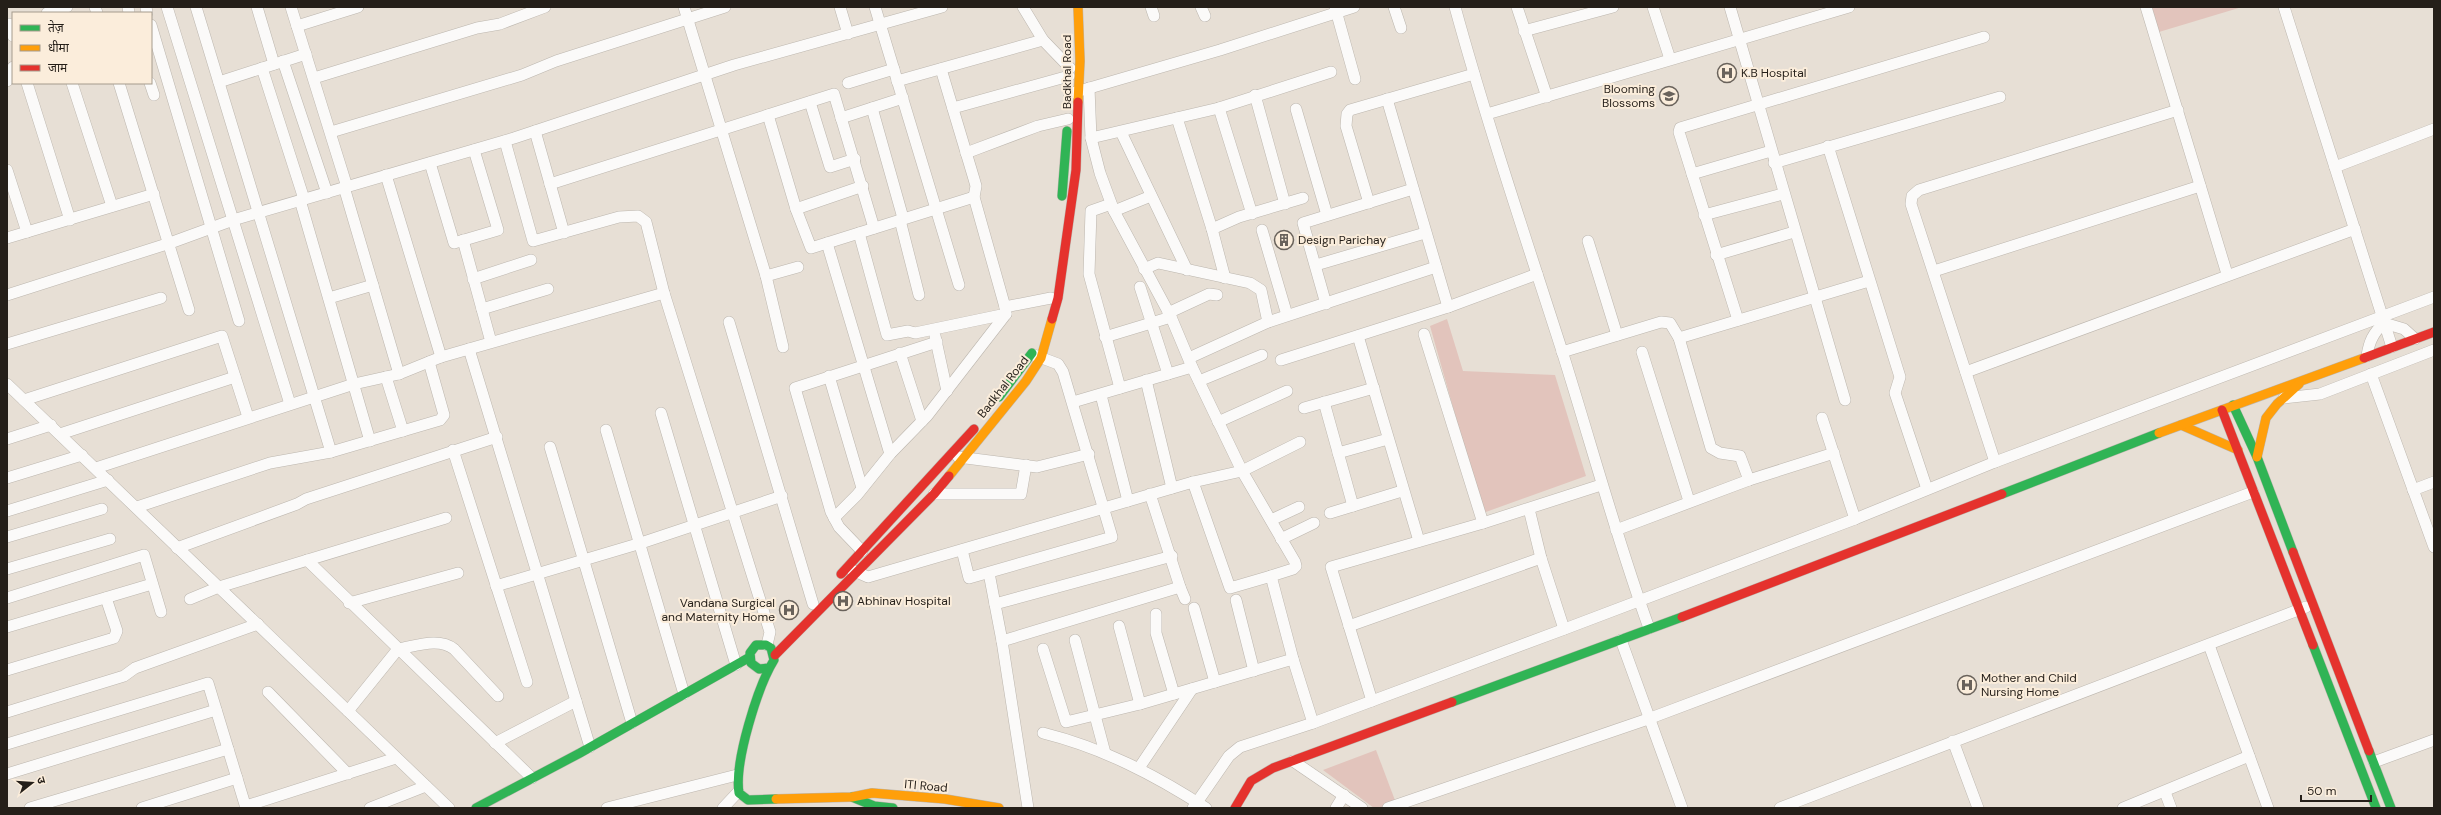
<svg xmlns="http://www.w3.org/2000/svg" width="2441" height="815" font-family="'DM Sans','Noto Sans Devanagari',sans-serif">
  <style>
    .green { fill: #e2c4bc }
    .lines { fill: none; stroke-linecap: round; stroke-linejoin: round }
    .street-casing { stroke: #bcb6ae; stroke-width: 12 }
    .fast-casing { stroke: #bcb6ae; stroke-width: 10 }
    .slow-casing { stroke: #bcb6ae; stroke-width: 10 }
    .jam-casing { stroke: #bcb6ae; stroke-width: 10 }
    .street { stroke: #fbfaf9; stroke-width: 11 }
    .fast { stroke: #30b455; stroke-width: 9 }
    .slow { stroke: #ff9f0a; stroke-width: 9 }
    .jam { stroke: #e5322d; stroke-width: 9 }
    .labels { text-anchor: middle; stroke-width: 4; stroke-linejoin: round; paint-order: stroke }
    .street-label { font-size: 12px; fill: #251f19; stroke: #fbeddb }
    .poi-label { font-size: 12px; fill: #251f19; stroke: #fbeddb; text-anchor: start }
  </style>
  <rect width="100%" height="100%" fill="#e7dfd5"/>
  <g class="green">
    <polygon points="2152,7 2242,7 2159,32"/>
    <polygon points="1447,319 1463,371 1555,375 1586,476 1483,513 1430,326"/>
    <polygon points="1376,750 1396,803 1382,808 1374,808 1323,770"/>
  </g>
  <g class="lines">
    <defs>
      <g id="street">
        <polyline points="95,7 97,13"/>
        <polyline points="128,7 129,13"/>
        <polyline points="146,7 147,13"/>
        <polyline points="167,7 290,404"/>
        <polyline points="196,7 331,452"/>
        <polyline points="257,7 274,64"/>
        <polyline points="291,7 347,187"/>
        <polyline points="684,7 766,276 783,347"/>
        <polyline points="840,7 848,34"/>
        <polyline points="875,7 959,285"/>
        <polyline points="1023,7 1043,40 1070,68"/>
        <polyline points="1151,7 1154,16"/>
        <polyline points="1201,7 1205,16"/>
        <polyline points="1335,7 1355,79"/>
        <polyline points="1394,7 1401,28"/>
        <path d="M 1455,7 C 1487,123 1525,236 1562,351 C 1591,443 1616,537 1649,628"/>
        <polyline points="1517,7 1547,97"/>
        <polyline points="1653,7 1670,59"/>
        <polyline points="1730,7 1845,400"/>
        <polyline points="2146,7 2227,274"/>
        <polyline points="2284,7 2392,347"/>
        <polyline points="47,13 67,7"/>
        <polyline points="9,24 13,36"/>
        <polyline points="151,25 239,321"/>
        <polyline points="297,26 358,7"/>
        <polyline points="1524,31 1613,7"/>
        <polyline points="283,61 327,193"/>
        <polyline points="262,68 304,199"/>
        <polyline points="941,69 974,179 976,186 974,197 1005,307"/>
        <polyline points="314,78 477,28 500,24 545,7"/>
        <polyline points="7,81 13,67"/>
        <polyline points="897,81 1043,40"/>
        <polyline points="219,82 306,54"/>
        <polyline points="27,83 70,220"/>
        <polyline points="72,83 112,206"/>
        <polyline points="119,83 189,310"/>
        <polyline points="150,83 154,95"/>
        <polyline points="848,83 894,69"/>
        <polyline points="1089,88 1091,138 1219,108 1252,214"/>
        <polyline points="1069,94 1220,50 1354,7"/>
        <polyline points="1255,95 1285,204"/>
        <polyline points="1387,99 1448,307"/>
        <polyline points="810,102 830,167 855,159"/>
        <polyline points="872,108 903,218"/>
        <polyline points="953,108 1069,76"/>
        <polyline points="1219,108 1331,72"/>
        <polyline points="1296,109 1327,215"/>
        <polyline points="1487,114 1849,7"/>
        <polyline points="768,115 796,209 811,248 974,197"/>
        <polyline points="841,118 903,98"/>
        <polyline points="1177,118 1212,229 1225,278"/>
        <polyline points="535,131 564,233"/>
        <polyline points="331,132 522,75 556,61 725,7"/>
        <polyline points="1121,132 1187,270"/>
        <polyline points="1091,138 1100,173 1114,211 1171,317 1192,367 1242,471 1295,562 1296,566 1293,569 1271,576 1293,659 1313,723"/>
        <polyline points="505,141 533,241 619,217 638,216 646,222 664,293 770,632 767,645"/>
        <polyline points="1828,146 1900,377 1895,393 1927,489"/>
        <polyline points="966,153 1038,126 1068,119"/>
        <polyline points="430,163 454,243 498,230 474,150"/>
        <polyline points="1774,163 2000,97"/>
        <polyline points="2335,167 2434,129"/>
        <polyline points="7,170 27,232"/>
        <polyline points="1692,174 1771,151"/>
        <polyline points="386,175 441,357"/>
        <polyline points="550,184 834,94 874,228"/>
        <polyline points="344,187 399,374"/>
        <polyline points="300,200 370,441"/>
        <polyline points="1369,203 1346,126 1347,114 1350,110 1474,74"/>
        <polyline points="1111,204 1091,211 1089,274 1120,388"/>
        <polyline points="796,209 863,186"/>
        <polyline points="1114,211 1151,196"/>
        <polyline points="1704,215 1783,194"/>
        <polyline points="900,220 919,295"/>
        <polyline points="1212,229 1239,217 1303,198"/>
        <polyline points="1262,230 1287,315"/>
        <polyline points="859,233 887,335 908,331 915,333 1006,314 1005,307 1051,298"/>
        <polyline points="7,238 154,194"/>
        <polyline points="463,240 491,342"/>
        <polyline points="1588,241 1617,335"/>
        <polyline points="827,243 890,454"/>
        <polyline points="1716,255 1794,232"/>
        <polyline points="1316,265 1425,233"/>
        <polyline points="1144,269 1158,263 1250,283 1261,290 1268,322"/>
        <polyline points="1934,271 2200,186"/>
        <polyline points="766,276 798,267"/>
        <polyline points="473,279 531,260"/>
        <polyline points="1140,287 1168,374"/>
        <polyline points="7,295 170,243 233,220 514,138 734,65 942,7"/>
        <polyline points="329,298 373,285"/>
        <polyline points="1326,304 1303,223 1413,189"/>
        <polyline points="482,309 548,289"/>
        <polyline points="1168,313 1209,294 1217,295"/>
        <polyline points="1738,320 1679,132 1680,128 1984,37"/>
        <polyline points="729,322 813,604"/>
        <polyline points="1424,334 1483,523"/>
        <polyline points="935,336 947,391"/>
        <polyline points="1358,336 1419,541"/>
        <polyline points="1105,337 1171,317"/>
        <polyline points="1679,338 1869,281"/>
        <polyline points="7,344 161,298"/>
        <polyline points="469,349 590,747"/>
        <polyline points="1562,352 1661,322 1670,323 1679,338 1711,448 1720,453 1740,456 1749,480"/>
        <polyline points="1642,352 1689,501"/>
        <polyline points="900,353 922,421"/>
        <path d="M 2367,356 C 2369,342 2373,333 2384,323 L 2404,329 L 2415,339"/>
        <polyline points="1189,358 1268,322 1436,267"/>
        <polyline points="1281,360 1448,307 1537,274"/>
        <polyline points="1966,372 2355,229"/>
        <polyline points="2371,374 2434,547"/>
        <polyline points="829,376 862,488"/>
        <polyline points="386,377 403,431"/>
        <polyline points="1146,380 1172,488"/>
        <polyline points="1199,381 1262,355"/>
        <polyline points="7,384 449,808"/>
        <polyline points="1101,395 1128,501"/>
        <polyline points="2284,398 2320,394 2434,350"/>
        <polyline points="24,400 222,336 248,417"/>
        <polyline points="1073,402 1192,367"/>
        <polyline points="1324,402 1353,506"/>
        <polyline points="1304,408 1374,388"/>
        <polyline points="661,413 736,665"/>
        <polyline points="1822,418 1855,519"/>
        <polyline points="1218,422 1287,391"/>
        <polyline points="606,430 684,694"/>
        <polyline points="60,434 235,377"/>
        <polyline points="7,439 51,425"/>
        <polyline points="550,447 632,723"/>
        <polyline points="453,450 527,682"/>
        <polyline points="1338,453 1388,439"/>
        <polyline points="958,457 1037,467 1089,454"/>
        <polyline points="1995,462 1911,204 1912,196 1919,190 2178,110"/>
        <polyline points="96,468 354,384 399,374 441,357 664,293"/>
        <polyline points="7,478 82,455"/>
        <polyline points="1193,482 1230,588 1271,576"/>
        <polyline points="2413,490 2434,482"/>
        <polyline points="934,494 1021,494 1026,465"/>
        <polyline points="137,507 270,463 331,452 440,420 444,415 429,362"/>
        <polyline points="1529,509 1541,558 1564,629"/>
        <polyline points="7,511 108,480"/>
        <polyline points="1330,513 1402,491"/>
        <polyline points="834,518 857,495 890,454 927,416 1006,314"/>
        <polyline points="1271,520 1299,507"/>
        <polyline points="1616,530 1749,480 1834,453"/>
        <polyline points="7,537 102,509"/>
        <polyline points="1281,539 1314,523"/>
        <polyline points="177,548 297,504 306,499 497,437"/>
        <polyline points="962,550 969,578 1112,537 1063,372 1058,364 1034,355"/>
        <polyline points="862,551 839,527 831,512 795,388 937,342"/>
        <polyline points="307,560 532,778"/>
        <polyline points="7,569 110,539"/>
        <polyline points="852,570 868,577 1193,482 1242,471 1300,442"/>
        <polyline points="989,573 1002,641 1028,808"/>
        <polyline points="496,586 641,543 782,496"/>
        <polyline points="1180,587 1185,599"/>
        <polyline points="7,598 144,555 161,612"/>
        <polyline points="190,599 219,587 446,518"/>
        <polyline points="1236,600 1254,671"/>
        <polyline points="349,603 458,573"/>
        <polyline points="995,604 1172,556"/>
        <polyline points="1194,608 1215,682"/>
        <polyline points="1156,614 1156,633 1174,694"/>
        <polyline points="1119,626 1140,704"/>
        <polyline points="1349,626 1541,558"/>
        <polyline points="7,627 152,584"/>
        <polyline points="1075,640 1105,753"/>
        <polyline points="1621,640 1682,808"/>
        <polyline points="1002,641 1180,587 1150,494"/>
        <polyline points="2209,645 2268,808"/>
        <polyline points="1043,649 1066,722 1140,704 1293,659"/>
        <polyline points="7,670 114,638 117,631 106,598"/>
        <polyline points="268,692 348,774"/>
        <polyline points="1372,701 1331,567 1483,523 1601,485"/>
        <path d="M 348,711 L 398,649 C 416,646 439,637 454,649 L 498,696"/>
        <polyline points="7,712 124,676 135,668 258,624"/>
        <path d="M 1043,733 C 1103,748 1155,775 1206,808"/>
        <polyline points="1953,741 1978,808"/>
        <polyline points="495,743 576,701"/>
        <polyline points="7,744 208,683 246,808"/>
        <polyline points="1293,761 1362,808"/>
        <polyline points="2374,762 2434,740"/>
        <polyline points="1139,768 1192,689"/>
        <polyline points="7,774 216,710"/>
        <polyline points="2165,792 2171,808"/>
        <polyline points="246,806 396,758"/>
        <polyline points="30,808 228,749"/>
        <polyline points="142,808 237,778"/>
        <polyline points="370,808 426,786"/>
        <polyline points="607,808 737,775"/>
        <polyline points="723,808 738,792"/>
        <polyline points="1193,808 1229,756 1240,747 1313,723 1562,630 1855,519 1995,462 2434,297"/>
        <polyline points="1336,808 1344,795"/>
        <polyline points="1388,808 1648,719 2253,492"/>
        <polyline points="1780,808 2306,607"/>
        <polyline points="2123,808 2249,756"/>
      </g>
      <g id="fast">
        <polyline points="1062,196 1067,131"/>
        <polyline points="999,397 1032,353"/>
        <polyline points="2233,405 2257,457 2293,552"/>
        <polyline points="2002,494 2159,433"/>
        <polyline points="2313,645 2376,808"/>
        <path d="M 768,668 L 759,669 L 751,663 L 750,653 L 756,645 L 766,645 L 771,648 L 774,660 C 758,686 734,762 739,793 L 748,800 L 776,799"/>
        <polyline points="1452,702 1682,617"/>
        <polyline points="2369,751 2391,808"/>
        <polyline points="852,797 874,806 893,808"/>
        <polyline points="476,808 580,753 750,657"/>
      </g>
      <g id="slow">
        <polyline points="1078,7 1080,61 1078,102"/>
        <polyline points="2181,425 2238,450"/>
        <polyline points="2159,433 2364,358"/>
        <polyline points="2257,457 2266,418 2277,404 2299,384"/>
        <polyline points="949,476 1026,381 1041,358 1052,319"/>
        <polyline points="776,799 852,797 872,793 945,799 999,808"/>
      </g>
      <g id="jam">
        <polyline points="1052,319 1058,298 1076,170 1078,102"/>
        <polyline points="2364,358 2434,332"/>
        <polyline points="2222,410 2313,645"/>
        <polyline points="2293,552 2369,751"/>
        <polyline points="841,574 974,429"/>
        <polyline points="1682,617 2002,494"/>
        <polyline points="775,655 934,494 949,476"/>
        <polyline points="1235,808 1251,781 1273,768 1452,702"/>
      </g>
    </defs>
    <use href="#street" class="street-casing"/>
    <use href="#fast" class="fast-casing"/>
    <use href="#slow" class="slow-casing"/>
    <use href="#jam" class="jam-casing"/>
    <use href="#street" class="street"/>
    <use href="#fast" class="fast"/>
    <use href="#slow" class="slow"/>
    <use href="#jam" class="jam"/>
  </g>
  <defs>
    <symbol id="hospital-ring" viewBox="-11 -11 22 22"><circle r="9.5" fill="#fbeddb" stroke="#69625b" stroke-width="1.5"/><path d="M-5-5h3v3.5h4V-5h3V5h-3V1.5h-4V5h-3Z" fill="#69625b"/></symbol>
    <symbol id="school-ring" viewBox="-11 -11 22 22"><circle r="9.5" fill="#fbeddb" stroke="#69625b" stroke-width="1.5"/><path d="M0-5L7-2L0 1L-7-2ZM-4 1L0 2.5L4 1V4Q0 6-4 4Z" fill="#69625b"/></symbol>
    <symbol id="building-ring" viewBox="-11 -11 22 22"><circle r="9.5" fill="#fbeddb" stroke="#69625b" stroke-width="1.5"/><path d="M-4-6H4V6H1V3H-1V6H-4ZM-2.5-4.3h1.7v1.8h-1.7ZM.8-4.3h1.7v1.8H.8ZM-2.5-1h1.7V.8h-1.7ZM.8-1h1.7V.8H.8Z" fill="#69625b"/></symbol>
  </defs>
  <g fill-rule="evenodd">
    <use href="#hospital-ring" x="1716" y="62" width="22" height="22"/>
    <use href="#school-ring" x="1658" y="85" width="22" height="22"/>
    <use href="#building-ring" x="1273" y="229" width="22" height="22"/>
    <use href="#hospital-ring" x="832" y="590" width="22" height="22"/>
    <use href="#hospital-ring" x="778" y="599" width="22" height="22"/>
    <use href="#hospital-ring" x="1956" y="674" width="22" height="22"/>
  </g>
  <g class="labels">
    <g class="street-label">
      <text transform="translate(1067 72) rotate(-90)" y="4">Badkhal Road</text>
      <text transform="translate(1003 387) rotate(-52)" y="4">Badkhal Road</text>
      <text transform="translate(926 786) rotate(5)" y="4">ITI Road</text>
    </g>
    <g class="poi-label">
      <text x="1741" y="77">K.B Hospital</text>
      <text x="1655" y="93" text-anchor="end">Blooming<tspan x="1655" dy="14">Blossoms</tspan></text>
      <text x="1298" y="244">Design Parichay</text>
      <text x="857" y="605">Abhinav Hospital</text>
      <text x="775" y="607" text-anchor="end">Vandana Surgical<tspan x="775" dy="14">and Maternity Home</tspan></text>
      <text x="1981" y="682">Mother and Child<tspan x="1981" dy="14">Nursing Home</tspan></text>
    </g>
  </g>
  <rect width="2441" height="815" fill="none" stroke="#251f19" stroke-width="16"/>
  <rect x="12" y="12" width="140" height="72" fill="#fbeddb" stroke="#a59b8d"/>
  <rect x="20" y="25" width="20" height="6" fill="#30b455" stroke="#a59b8d"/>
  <text x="48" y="32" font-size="12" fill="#251f19">तेज़</text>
  <rect x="20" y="45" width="20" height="6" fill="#ff9f0a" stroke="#a59b8d"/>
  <text x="48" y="52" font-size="12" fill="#251f19">धीमा</text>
  <rect x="20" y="65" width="20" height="6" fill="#e5322d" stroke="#a59b8d"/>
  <text x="48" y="72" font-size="12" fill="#251f19">जाम</text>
  <g transform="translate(32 783) rotate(73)" stroke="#fbeddb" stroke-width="3" paint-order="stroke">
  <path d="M0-3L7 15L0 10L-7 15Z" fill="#251f19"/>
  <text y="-6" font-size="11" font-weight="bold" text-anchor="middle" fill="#251f19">उ</text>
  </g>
  <path d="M2301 795v6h70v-6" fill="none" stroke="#251f19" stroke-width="2"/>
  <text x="2307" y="795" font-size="12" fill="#251f19" stroke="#fbeddb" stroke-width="3" paint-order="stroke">50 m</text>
</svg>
